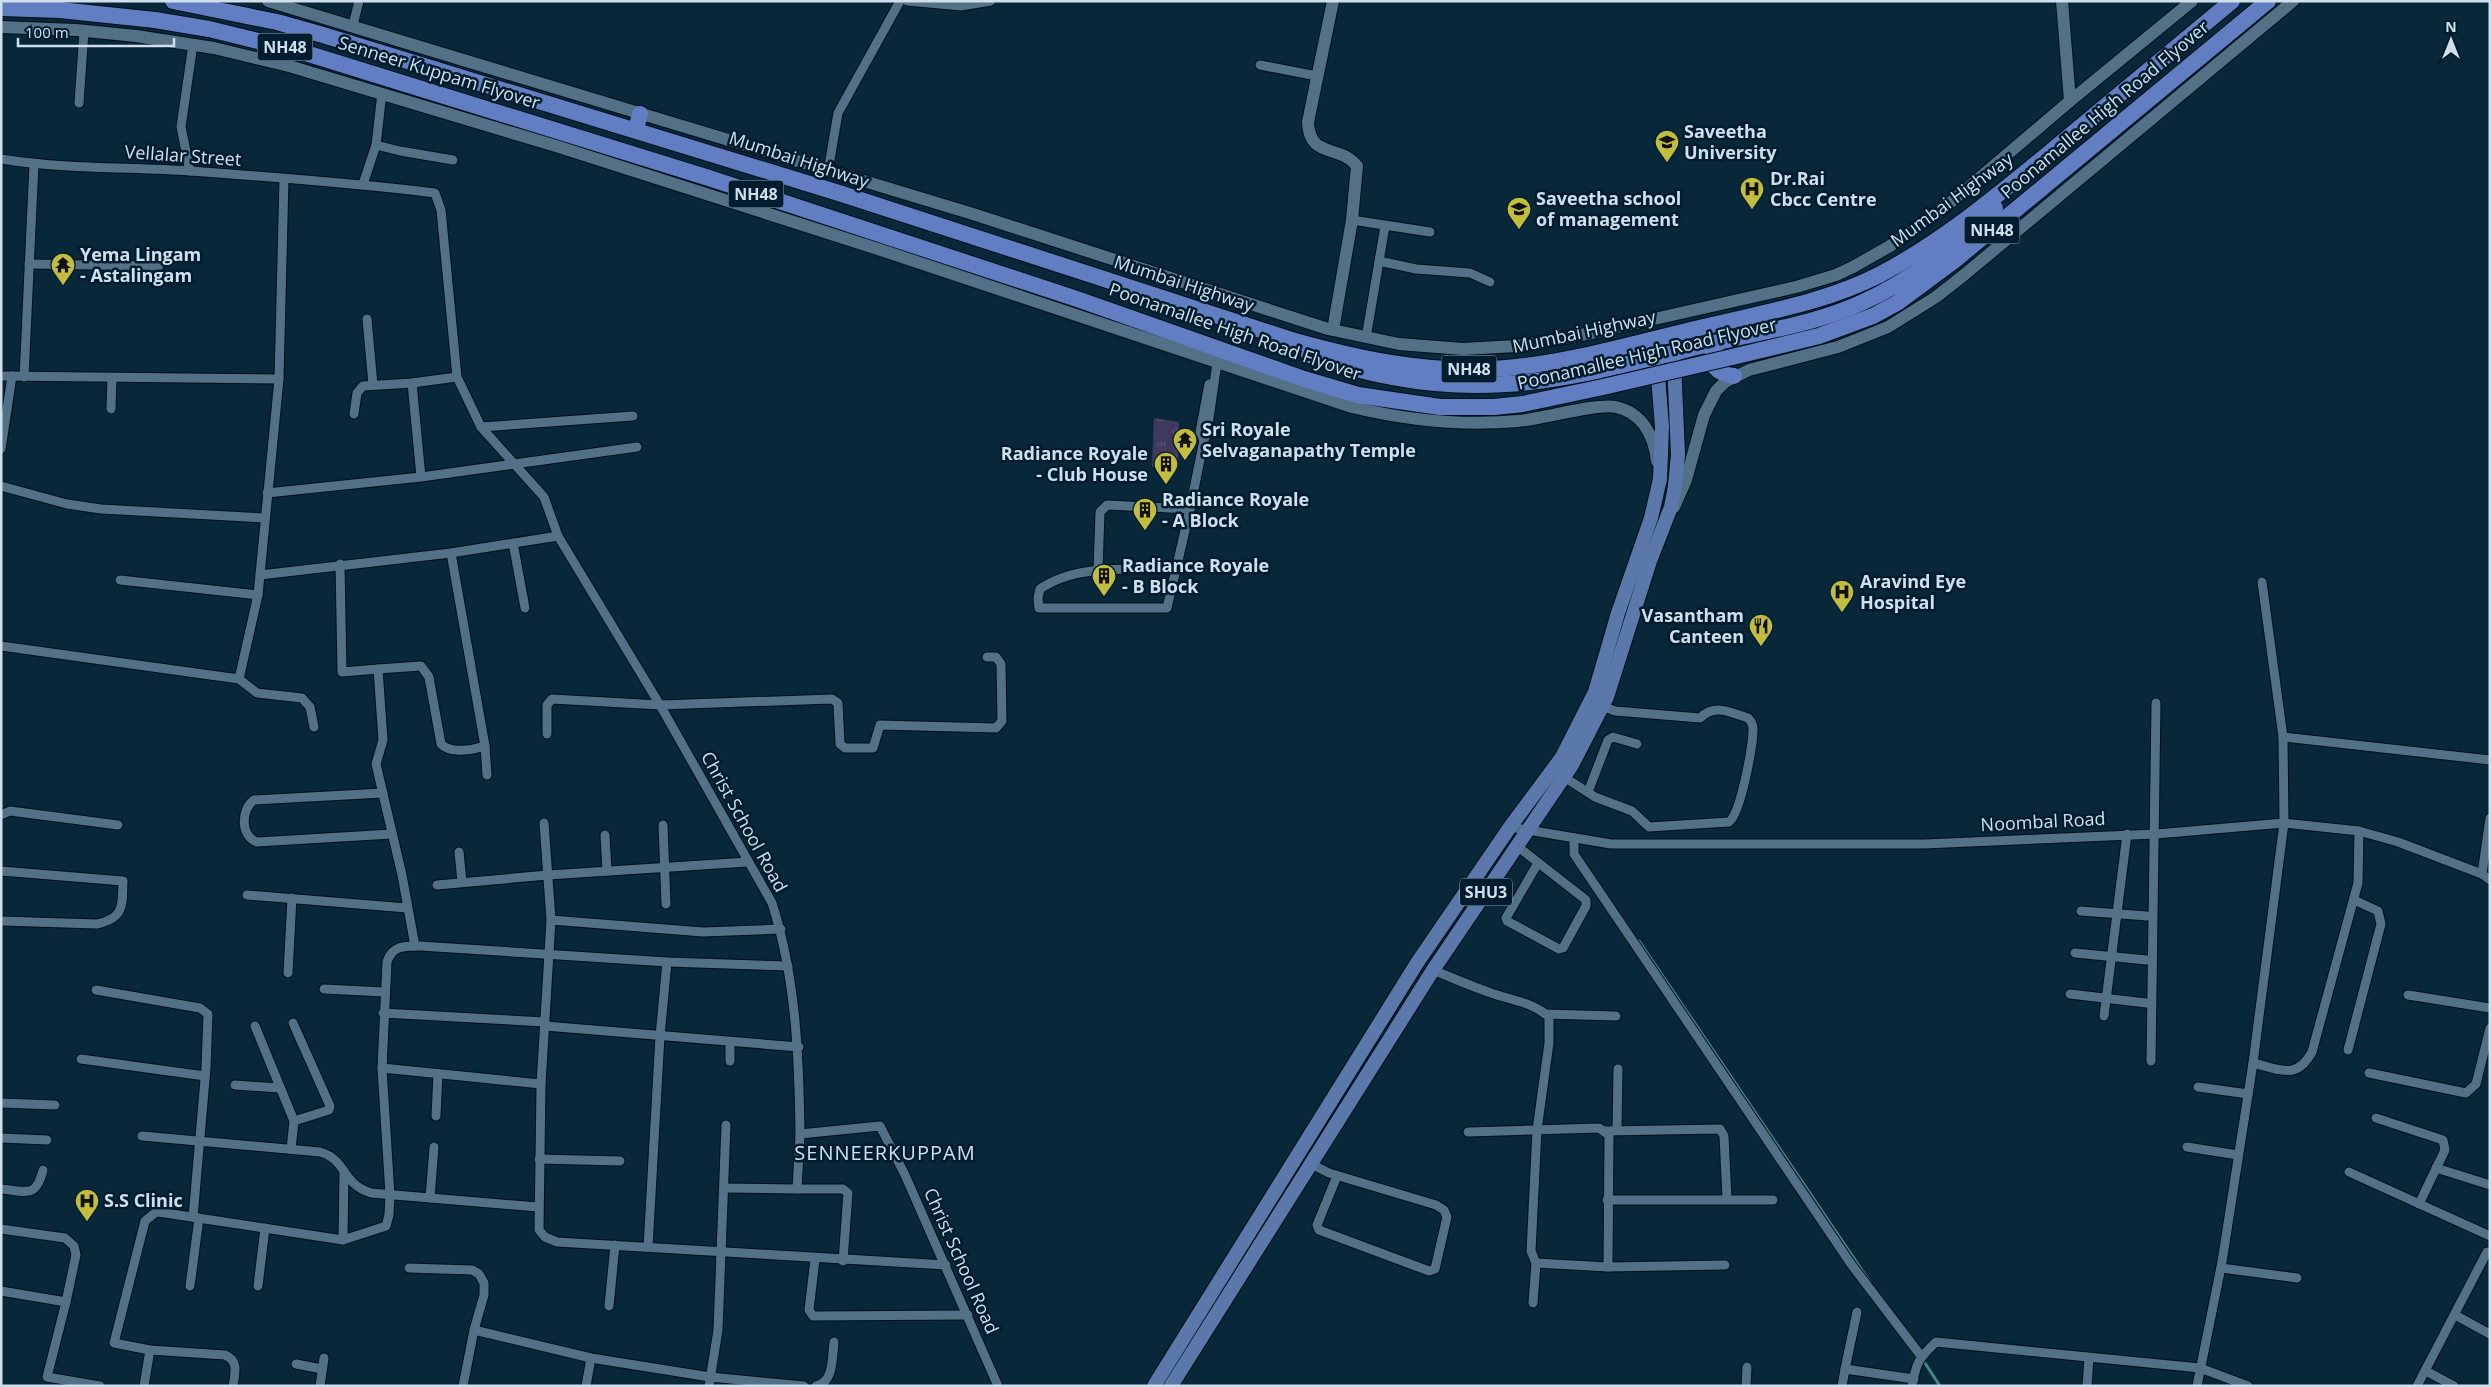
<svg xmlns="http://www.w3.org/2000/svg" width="2491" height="1387" font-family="'Open Sans',sans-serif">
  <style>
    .park { fill: url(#park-tufts) }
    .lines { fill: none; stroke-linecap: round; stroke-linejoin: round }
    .stream { stroke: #468685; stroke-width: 3 }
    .street-casing { stroke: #000f1c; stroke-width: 11 }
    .secondary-casing { stroke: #000f1c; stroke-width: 14 }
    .primary-casing { stroke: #000f1c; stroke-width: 16 }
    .highway-casing { stroke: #000f1c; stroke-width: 18 }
    .street { stroke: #527086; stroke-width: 9 }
    .secondary { stroke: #527086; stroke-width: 12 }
    .primary { stroke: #5b78aa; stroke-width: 14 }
    .highway { stroke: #617ec2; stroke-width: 16 }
    .highway-bridge-casing { stroke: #000f1c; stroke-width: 18; stroke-linecap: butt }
    .highway-bridge { stroke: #617ec2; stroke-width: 16 }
    .labels { text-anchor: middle; stroke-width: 5; stroke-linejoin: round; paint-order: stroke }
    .shield { fill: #001d2f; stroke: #91a6b3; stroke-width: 1 }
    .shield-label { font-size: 16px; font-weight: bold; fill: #cfe0ec }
    .street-label { font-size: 18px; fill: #cfe0ec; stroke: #001d2f }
    .poi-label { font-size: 18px; font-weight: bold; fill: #cfe0ec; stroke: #001d2f; text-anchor: start }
    .quarter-label { font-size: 20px; letter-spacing: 1px; fill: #cfe0ec; stroke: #001d2f }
  </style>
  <defs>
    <pattern id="park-tufts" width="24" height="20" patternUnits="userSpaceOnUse" patternTransform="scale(1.25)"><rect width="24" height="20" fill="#40395d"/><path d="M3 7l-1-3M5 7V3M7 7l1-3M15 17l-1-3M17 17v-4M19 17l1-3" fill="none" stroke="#5b5574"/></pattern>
  </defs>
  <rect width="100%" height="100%" fill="#082739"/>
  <polygon class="park" points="1154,418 1179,422 1178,468 1152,467"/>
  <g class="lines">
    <g class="stream">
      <polyline points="1639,941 1870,1282"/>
      <polyline points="1923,1360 1940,1386"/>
    </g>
    <defs>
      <g id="street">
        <polyline points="907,1 961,6 991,1"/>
        <polyline points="353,25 359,1"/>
        <polyline points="1260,65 1317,76"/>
        <polyline points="79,103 84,31"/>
        <polyline points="376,145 400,151 453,160"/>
        <path d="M 1,159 C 63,169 127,167 190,171 C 272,177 354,183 435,193 L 441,210 L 457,377 L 481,427 L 544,497 L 558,536 L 660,705 L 772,903 C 796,978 799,1056 800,1134 L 880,1126 L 905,1175 L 998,1386"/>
        <polyline points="190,171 181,127 193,44"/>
        <polyline points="828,171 838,113 900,1"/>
        <polyline points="363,184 376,145 382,93"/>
        <polyline points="1352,220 1430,232"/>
        <polyline points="1379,261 1416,269 1470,273 1490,282"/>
        <polyline points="29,264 159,266"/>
        <polyline points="367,319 373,385"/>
        <polyline points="1366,338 1385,226"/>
        <polyline points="1,376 279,379"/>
        <polyline points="24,377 34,164"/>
        <polyline points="412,383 421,477"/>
        <polyline points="111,409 112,378"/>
        <polyline points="354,414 357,393 363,386 412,383 457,377"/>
        <polyline points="481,427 633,416"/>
        <polyline points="1204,440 1200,432 1209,384"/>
        <polyline points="1,449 12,376"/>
        <polyline points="1,486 67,504 101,509 264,518"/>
        <polyline points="267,493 421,477 637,447"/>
        <polyline points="513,543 525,608"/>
        <polyline points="340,564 342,672 378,669 383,740 376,764 402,875 415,946"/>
        <path d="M 1176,569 C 1132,570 1077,563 1040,589 L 1038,598 L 1039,608 L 1167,608 L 1190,509"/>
        <polyline points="1098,570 1100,512 1107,505 1190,509 1204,440 1207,432 1217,363"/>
        <polyline points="260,575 451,553 558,536"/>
        <polyline points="120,580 258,595"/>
        <polyline points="2262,582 2283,737"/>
        <polyline points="1,646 239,679 257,693 302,698 310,707 314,727"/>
        <path d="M 378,669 L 421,666 L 429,677 L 441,744 C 450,754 473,750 485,746 L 451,553"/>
        <polyline points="239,679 258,595 279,379 284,179"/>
        <polyline points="547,734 547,705 552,699 660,705 832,699 838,703 840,744 845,748 873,748 880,725 996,728 1002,721 1001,664 996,657 987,657"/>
        <polyline points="485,746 487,775"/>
        <path d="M 1564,777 L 1595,797 L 1632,811 L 1649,827 L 1729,822 C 1741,813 1753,745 1753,729 C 1753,724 1751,721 1748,718 C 1731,713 1715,703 1700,718 L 1615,711 L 1602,706"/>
        <polyline points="1588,792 1608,740 1613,737 1637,744"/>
        <path d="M 383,793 L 254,800 C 241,809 240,836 257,842 L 392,834"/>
        <polyline points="1,815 10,811 118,825"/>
        <polyline points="2490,818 2482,874 2490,880"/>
        <polyline points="544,823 551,920 541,1084 539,1230 545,1237 557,1242 946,1265"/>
        <polyline points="663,825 666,904"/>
        <polyline points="1510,827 1611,844 1924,844 2156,834 2284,823 2283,737 2490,760"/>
        <polyline points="605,835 607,871"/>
        <polyline points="1574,838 1574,854 1851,1264 1921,1356"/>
        <polyline points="1517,846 1586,900 1586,906 1563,948 1559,949 1507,921 1506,918 1538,863"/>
        <polyline points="459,852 462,882"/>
        <path d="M 1,871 L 123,881 C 122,905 125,918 97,924 L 1,921"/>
        <polyline points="437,885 548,875 748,862"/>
        <polyline points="247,895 407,908"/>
        <polyline points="2081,911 2147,916"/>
        <polyline points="551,920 703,932 781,929"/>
        <polyline points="2075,953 2147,960"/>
        <path d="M 1433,970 C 1452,978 1471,986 1491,993 C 1510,1000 1533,1002 1549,1017 L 1549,1043 L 1537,1130 L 1531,1251 L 1536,1263"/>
        <polyline points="288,973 292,898"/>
        <polyline points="324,989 385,992"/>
        <polyline points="96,990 200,1008 208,1014 206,1068 193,1217"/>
        <polyline points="2070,994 2146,1003"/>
        <polyline points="2408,995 2490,1008"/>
        <polyline points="383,1013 545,1022"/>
        <polyline points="1545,1014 1616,1016"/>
        <polyline points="2104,1016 2127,834"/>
        <polyline points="293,1023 330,1106 329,1110 294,1121"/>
        <polyline points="255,1026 294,1121 291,1149"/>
        <polyline points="545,1026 799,1047"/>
        <polyline points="2348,1050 2381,924 2378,911 2354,900"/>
        <polyline points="81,1059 205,1076"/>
        <polyline points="730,1061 730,1043"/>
        <polyline points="2151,1061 2156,703"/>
        <path d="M 2253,1063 C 2280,1069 2296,1081 2312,1052 L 2358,883 L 2359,831"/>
        <polyline points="382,1068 541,1084"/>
        <polyline points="2369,1073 2466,1093 2476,1084 2490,1028"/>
        <polyline points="235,1085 279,1088"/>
        <polyline points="2198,1087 2248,1094"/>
        <polyline points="1,1103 55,1105"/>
        <polyline points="436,1116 438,1074"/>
        <polyline points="2376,1118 2443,1140 2445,1150 2419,1204"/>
        <polyline points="1617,1130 1618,1069"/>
        <polyline points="1605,1131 1720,1129 1724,1136 1727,1199"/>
        <polyline points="1468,1132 1599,1128 1609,1135 1608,1267"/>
        <path d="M 142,1136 L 320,1152 C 348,1160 340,1183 371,1193 L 538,1207"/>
        <polyline points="1,1138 47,1140"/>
        <polyline points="2187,1147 2238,1155"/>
        <polyline points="539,1159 620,1161"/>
        <polyline points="1311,1164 1329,1173 1436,1205 1444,1210 1447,1217 1435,1269 1429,1271 1319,1230 1317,1225 1337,1176"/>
        <polyline points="2436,1168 2490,1185"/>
        <polyline points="2349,1172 2490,1236"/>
        <polyline points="725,1188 797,1189 800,1134"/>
        <path d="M 1,1189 C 26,1191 36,1199 43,1170"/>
        <polyline points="797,1189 843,1189 848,1193 843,1261"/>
        <polyline points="430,1198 434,1147"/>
        <polyline points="1607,1200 1773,1200"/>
        <polyline points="1,1229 65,1238 74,1246 76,1255 66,1302 47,1377 100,1386"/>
        <polyline points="343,1240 344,1172"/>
        <polyline points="648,1247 660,1036 667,962"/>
        <polyline points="815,1259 809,1310 813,1316 968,1315"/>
        <polyline points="409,1268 472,1270 479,1274 484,1283 484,1295 474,1330 463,1386"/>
        <polyline points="2221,1268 2297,1278"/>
        <polyline points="190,1286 199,1218"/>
        <polyline points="258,1286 265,1228"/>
        <polyline points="1,1291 66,1302"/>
        <polyline points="1533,1303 1536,1263 1608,1267 1725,1265"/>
        <polyline points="609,1306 615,1245"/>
        <polyline points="2455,1315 2490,1334"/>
        <polyline points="474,1330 591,1358 710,1377 804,1386"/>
        <polyline points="296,1364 322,1369"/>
        <polyline points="1845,1369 1857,1312"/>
        <polyline points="2426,1371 2454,1386"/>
        <polyline points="144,1386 150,1350"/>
        <path d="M 233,1386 C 235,1373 239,1361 225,1355 L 150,1350 L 114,1343 L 145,1221 L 156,1212 L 165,1213 L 343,1240 L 386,1226 L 389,1215 L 390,1195 L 382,1068 L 387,962 C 392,945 405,946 420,946 L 667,962 L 788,966"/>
        <polyline points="320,1386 324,1358"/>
        <polyline points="586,1386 591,1358"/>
        <polyline points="709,1386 718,1330 726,1125"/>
        <path d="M 816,1386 C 834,1383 832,1357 834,1342"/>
        <polyline points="1746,1386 1747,1367"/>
        <polyline points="1842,1386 1845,1369 1914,1379"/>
        <path d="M 1912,1386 C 1916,1363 1919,1358 1936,1342 L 2200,1368 L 2248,1386"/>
        <polyline points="2087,1386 2089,1358"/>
        <polyline points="2197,1386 2222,1262 2253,1063 2284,823 2359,831 2398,842 2482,874"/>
        <polyline points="2417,1386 2487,1252 2490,1253"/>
      </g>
      <g id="secondary">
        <polyline points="268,1 973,214 1328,329 1399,344 1463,349 1517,346 1592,333 1796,287 1836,275 1853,267 1890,246 1944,208 2070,101 2192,1"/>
        <polyline points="2062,1 2070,101"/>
        <path d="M 1,27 L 76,30 L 136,36 L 214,48 L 289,66 L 556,146 L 881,250 L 1352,407 C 1406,420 1463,426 1518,421 C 1542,419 1597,403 1616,407 C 1643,413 1654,437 1657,461"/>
        <path d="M 1333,330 L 1352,220 L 1357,166 C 1340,144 1309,159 1308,122 L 1333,1"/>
        <polyline points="1674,507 1686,480 1704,415 1716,391 1725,382 1749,370 1838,347 1888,327 1936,297 1964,275 2293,1"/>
      </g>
      <g id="primary">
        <polyline points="1154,1386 1417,963 1510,827 1562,757 1595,692 1618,613 1651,518 1660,479 1662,427 1657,363"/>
        <polyline points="1171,1386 1433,970 1572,765 1607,697 1650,561 1671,507 1675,486 1678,455 1674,361"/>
      </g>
      <g id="highway">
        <path d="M 173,1 L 277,22 L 323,35 L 842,194 L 1295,341 C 1359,359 1425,373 1492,369 C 1565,365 1637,342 1708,326 C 1766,312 1826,302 1879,275 C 1947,239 2008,187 2066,139 C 2121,93 2177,47 2232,1"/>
        <polyline points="1,8 60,10 155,20 209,29 299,51 709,178 1077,299 1304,379 1358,395 1440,407 1494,407 1523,404 1603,387"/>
        <polyline points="636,129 640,114"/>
        <path d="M 1715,349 C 1707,365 1718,374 1734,376"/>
        <path d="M 1309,355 C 1373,377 1438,389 1506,384 C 1576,380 1645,359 1714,343 C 1763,331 1816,324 1863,302 C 1912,280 1956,244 1995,208"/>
        <polyline points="1732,357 1819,336 1873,316 1897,303 1955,260 2268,1"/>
      </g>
    </defs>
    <use href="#street" class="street-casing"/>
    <use href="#secondary" class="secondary-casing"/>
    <use href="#primary" class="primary-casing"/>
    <use href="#highway" class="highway-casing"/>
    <use href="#street" class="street"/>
    <use href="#secondary" class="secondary"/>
    <use href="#primary" class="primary"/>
    <use href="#highway" class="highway"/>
    <defs>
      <polyline id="highway-bridge" points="1603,387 1732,357"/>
    </defs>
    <use href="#highway-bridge" class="highway-bridge-casing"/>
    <use href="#highway-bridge" class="highway-bridge"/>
  </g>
  <defs>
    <symbol id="university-pin" viewBox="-11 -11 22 30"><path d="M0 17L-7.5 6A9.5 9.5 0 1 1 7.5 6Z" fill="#c2bd3f" stroke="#001d2f"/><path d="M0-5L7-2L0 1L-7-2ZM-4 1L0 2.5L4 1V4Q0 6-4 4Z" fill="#111"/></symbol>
    <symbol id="hospital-pin" viewBox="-11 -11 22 30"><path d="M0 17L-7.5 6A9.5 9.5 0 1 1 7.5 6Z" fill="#c2bd3f" stroke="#001d2f"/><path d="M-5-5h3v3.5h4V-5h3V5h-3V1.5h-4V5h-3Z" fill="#111"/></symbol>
    <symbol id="temple-pin" viewBox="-11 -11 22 30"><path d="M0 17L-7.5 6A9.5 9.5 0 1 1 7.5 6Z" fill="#c2bd3f" stroke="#001d2f"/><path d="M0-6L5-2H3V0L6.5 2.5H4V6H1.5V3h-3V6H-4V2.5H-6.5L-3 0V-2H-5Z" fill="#111"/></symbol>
    <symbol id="building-pin" viewBox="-11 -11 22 30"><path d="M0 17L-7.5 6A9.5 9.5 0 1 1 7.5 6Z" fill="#c2bd3f" stroke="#001d2f"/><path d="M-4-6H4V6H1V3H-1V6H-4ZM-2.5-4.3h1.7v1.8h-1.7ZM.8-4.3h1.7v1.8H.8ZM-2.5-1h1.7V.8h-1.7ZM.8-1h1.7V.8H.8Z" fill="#111"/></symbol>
    <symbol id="restaurant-pin" viewBox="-11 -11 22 30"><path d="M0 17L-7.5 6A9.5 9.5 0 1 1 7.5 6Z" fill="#c2bd3f" stroke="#001d2f"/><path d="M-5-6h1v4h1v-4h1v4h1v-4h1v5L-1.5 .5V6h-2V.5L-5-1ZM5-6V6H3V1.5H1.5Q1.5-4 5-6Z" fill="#111"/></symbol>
  </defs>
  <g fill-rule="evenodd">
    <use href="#university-pin" x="1653" y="128" width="28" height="38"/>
    <use href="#hospital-pin" x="1738" y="175" width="28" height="38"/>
    <use href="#university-pin" x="1505" y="195" width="28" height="38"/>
    <use href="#temple-pin" x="49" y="251" width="28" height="38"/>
    <use href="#temple-pin" x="1171" y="426" width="28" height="38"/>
    <use href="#building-pin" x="1152" y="450" width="28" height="38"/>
    <use href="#building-pin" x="1131" y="496" width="28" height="38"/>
    <use href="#building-pin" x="1090" y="562" width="28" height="38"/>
    <use href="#hospital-pin" x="1828" y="578" width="28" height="38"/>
    <use href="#restaurant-pin" x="1747" y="612" width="28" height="38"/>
    <use href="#hospital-pin" x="73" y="1187" width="28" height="38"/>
  </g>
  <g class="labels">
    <g class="shield">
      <rect x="257.5" y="33.5" width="55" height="27" rx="4"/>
      <rect x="728.5" y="180.5" width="55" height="27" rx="4"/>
      <rect x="1964.5" y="216.5" width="55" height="27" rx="4"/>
      <rect x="1441.5" y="355.5" width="55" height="27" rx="4"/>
      <rect x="1460" y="878.5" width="52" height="27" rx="4"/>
    </g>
    <g class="shield-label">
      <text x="285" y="53">NH48</text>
      <text x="756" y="200">NH48</text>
      <text x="1992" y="236">NH48</text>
      <text x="1469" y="375">NH48</text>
      <text x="1486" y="898">SHU3</text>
    </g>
    <g class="street-label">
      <text transform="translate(439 73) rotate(17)" y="6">Senneer Kuppam Flyover</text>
      <text transform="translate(2105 110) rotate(-40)" y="6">Poonamallee High Road Flyover</text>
      <text transform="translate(183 156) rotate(4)" y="6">Vellalar Street</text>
      <text transform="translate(799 160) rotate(18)" y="6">Mumbai Highway</text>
      <text transform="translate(1952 200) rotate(-36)" y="6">Mumbai Highway</text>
      <text transform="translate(1184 284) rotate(18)" y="6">Mumbai Highway</text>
      <text transform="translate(1235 332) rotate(19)" y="6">Poonamallee High Road Flyover</text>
      <text transform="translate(1584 332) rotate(-12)" y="6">Mumbai Highway</text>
      <text transform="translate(1647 354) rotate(-13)" y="6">Poonamallee High Road Flyover</text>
      <text transform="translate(744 822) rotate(61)" y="6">Christ School Road</text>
      <text transform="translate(2043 822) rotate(-3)" y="6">Noombal Road</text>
      <text transform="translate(961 1261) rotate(66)" y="6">Christ School Road</text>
    </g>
    <g class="poi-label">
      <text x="1684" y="138">Saveetha<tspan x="1684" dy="21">University</tspan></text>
      <text x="1770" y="185">Dr.Rai<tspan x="1770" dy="21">Cbcc Centre</tspan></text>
      <text x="1536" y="205">Saveetha school<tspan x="1536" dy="21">of management</tspan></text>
      <text x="80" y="261">Yema Lingam<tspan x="80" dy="21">- Astalingam</tspan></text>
      <text x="1202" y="436">Sri Royale<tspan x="1202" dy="21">Selvaganapathy Temple</tspan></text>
      <text x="1148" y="460" text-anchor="end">Radiance Royale<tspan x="1148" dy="21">- Club House</tspan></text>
      <text x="1162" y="506">Radiance Royale<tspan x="1162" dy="21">- A Block</tspan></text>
      <text x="1122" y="572">Radiance Royale<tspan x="1122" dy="21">- B Block</tspan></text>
      <text x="1860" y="588">Aravind Eye<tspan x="1860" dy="21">Hospital</tspan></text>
      <text x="1744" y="622" text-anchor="end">Vasantham<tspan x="1744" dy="21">Canteen</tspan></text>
      <text x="104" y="1207">S.S Clinic</text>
    </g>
    <g class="quarter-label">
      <text x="885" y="1160">SENNEERKUPPAM</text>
    </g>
  </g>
  <rect width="2491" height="1387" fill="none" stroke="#cfe0ec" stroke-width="5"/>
  <g transform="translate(2451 40)" stroke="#001d2f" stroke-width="4" paint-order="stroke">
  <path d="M0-4L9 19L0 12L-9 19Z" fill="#cfe0ec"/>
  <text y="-8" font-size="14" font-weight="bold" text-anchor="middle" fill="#cfe0ec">N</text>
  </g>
  <path d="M18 38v8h156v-8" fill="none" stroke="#cfe0ec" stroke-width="2.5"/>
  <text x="25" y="38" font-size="15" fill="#cfe0ec" stroke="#001d2f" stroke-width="4" paint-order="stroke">100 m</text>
</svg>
